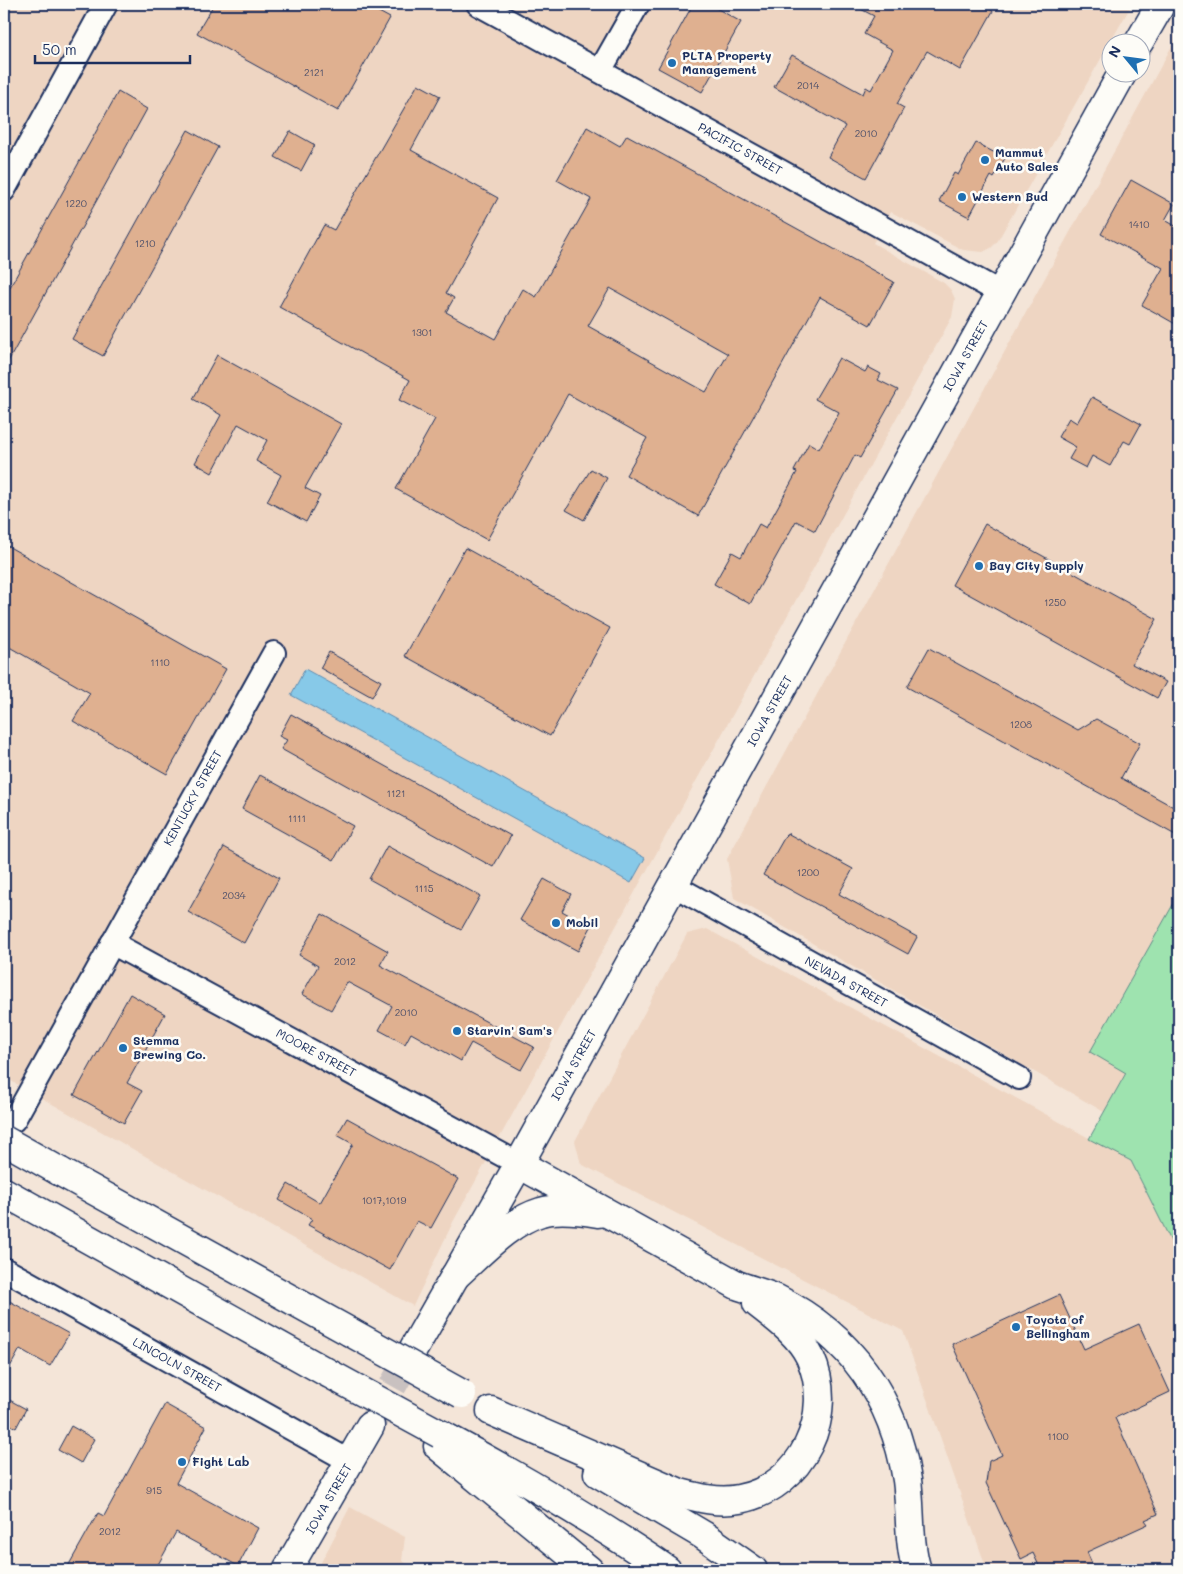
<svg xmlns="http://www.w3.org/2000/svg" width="1183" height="1574" font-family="Mali,sans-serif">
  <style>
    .built { fill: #eed5c2 }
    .green { fill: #9ee3af; stroke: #5c8986 }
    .water { fill: #87c9e8; stroke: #5c8bb1 }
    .building { fill: #dfb090; stroke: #1b2f5e; fill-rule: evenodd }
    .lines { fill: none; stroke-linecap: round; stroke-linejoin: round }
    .major-tunnel { stroke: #c9c1c0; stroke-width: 28; stroke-dasharray: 28 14; stroke-linecap: butt }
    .minor-casing { stroke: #1b2f5e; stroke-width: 26 }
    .major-casing { stroke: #1b2f5e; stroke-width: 31 }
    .highway-casing { stroke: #1b2f5e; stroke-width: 31 }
    .minor { stroke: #fdfcf7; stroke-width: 22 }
    .major { stroke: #fdfcf7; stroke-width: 28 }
    .highway { stroke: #fdfcf7; stroke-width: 28 }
    .highway-bridge-casing { stroke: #1b2f5e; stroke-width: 31; stroke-linecap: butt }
    .highway-bridge { stroke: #fdfcf7; stroke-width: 28 }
    .poi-dot { fill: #1f6fb2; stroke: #fdfcf7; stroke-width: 2 }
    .labels { text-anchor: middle; stroke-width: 5; stroke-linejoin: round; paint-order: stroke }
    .number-label { font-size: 10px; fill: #4c4f6a }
    .poi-label { font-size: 12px; font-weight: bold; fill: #1b2f5e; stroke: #fdfcf7; text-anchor: start }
    .street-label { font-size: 12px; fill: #1b2f5e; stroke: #fdfcf7 }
  </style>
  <rect width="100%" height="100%" fill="#f4e5d8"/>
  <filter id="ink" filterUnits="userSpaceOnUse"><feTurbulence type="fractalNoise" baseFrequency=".02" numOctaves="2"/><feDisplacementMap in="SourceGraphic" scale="10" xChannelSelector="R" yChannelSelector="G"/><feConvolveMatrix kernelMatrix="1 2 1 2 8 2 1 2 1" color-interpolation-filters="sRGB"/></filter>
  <g filter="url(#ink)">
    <g class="built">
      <polygon points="4,4 1132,4 997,242 991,248 983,252 963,250 891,212 873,243 944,283 951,290 955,299 952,317 453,1222 413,1306 4,1077"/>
      <polygon points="1179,33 1179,1054 1126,1073 1104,1112 734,898 727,859"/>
      <polygon points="707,929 1131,1161 1179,1257 1179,1570 987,1570 903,1331 581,1164 575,1141 687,934"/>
      <polygon points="350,1507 405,1537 402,1561 418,1570 317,1570"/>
    </g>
    <polygon class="green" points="1179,894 1179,1257 1131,1161 1089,1139 1126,1073 1090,1052"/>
    <polygon class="water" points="305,669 645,858 631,883 291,695"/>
    <g class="building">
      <polygon points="214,4 364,4 390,18 338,111 197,33"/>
      <polygon points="693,4 709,4 741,22 702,92 658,68"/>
      <polygon points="851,4 979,4 993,11 960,70 927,51 897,104 904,108 866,178 828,157 845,126 774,87 792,55 863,94 866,87 871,90 893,50 864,34 874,16"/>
      <path d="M 418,84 L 440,96 L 411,150 L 498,198 L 446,293 L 454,298 L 446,312 L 495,339 L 523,289 L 536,297 L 591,199 L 557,180 L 587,127 L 620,146 L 627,135 L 894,282 L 870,325 L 820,297 L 698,516 L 626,475 L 647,438 L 568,394 L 487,540 L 396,489 L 435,419 L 399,400 L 410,380 L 279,307 L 324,225 L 334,230 ZM 610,288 L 728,354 L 706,392 L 588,326 Z"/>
      <polygon points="118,92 147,109 4,369 4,298"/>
      <polygon points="188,130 218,147 103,356 72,339"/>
      <polygon points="290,131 315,145 301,171 275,157"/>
      <polygon points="976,143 1005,158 994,178 991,176 969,217 939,201 954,173 958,175"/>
      <polygon points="1131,180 1174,204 1165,220 1179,228 1179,326 1142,305 1163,268 1101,234"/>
      <polygon points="217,355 341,424 305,488 320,496 306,522 267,501 281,475 256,461 267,440 238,424 212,473 195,463 221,415 193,399"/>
      <polygon points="839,358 865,372 868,367 881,374 878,380 898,390 860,458 855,455 815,531 796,521 750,604 714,584 732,552 741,557 759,524 766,528 797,472 794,471 809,443 819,449 839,412 815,399"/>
      <polygon points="1092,397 1141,424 1130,444 1124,441 1110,466 1092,456 1086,468 1069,459 1076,447 1058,437 1069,418 1077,423"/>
      <polygon points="591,469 607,478 584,520 566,510"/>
      <polygon points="985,524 1157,619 1132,664 1166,682 1157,698 952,585"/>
      <polygon points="4,544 226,669 167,774 73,721 90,693 4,644"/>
      <polygon points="465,548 610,628 550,736 405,656"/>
      <polygon points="929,648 1078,730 1096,719 1140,743 1121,778 1179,810 1179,837 907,687"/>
      <polygon points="329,652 381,681 372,697 320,668"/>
      <polygon points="291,714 511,836 493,867 281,749 287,740 279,736"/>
      <polygon points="260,775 353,826 334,860 242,809"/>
      <polygon points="787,833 853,869 839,894 917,937 908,954 763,875"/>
      <polygon points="387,846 480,896 461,930 369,879"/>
      <polygon points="224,847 279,878 244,943 188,912"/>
      <polygon points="544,879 571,894 562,911 591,927 578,951 520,920"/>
      <polygon points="322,914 388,951 380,965 534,1047 521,1070 471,1043 461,1061 411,1033 405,1044 379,1030 392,1006 347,982 331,1010 302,994 318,966 299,955"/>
      <polygon points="130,994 165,1014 127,1083 142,1091 124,1123 74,1095"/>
      <polygon points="347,1118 458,1179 431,1228 417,1221 390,1270 308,1225 312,1219 279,1200 288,1184 320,1203 353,1144 337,1135"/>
      <polygon points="1059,1295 1084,1349 1139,1324 1170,1392 1115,1418 1158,1514 1145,1520 1148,1524 1087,1552 1093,1566 1085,1570 1041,1570 1033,1553 1021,1559 986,1483 989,1461 1002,1455 952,1344"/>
      <polygon points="4,1298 69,1334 50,1366 20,1349 4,1378"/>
      <polygon points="4,1397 26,1409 16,1428 4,1421"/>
      <polygon points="165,1404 206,1427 176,1483 258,1528 238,1566 176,1532 155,1570 66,1570 98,1513 104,1516"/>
      <polygon points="71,1426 94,1439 81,1463 58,1450"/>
    </g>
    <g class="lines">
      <polyline class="major-tunnel" points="372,1423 414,1348"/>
      <defs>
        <g id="minor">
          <polyline points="478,4 1001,293"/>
          <polyline points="600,71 638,4"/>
          <polyline points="4,190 106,4"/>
          <polyline points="673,885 1019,1078"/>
          <polyline points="112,943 519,1164"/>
          <polyline points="14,1120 274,653"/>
          <polyline points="4,1269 351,1462"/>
        </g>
        <g id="major">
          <polyline points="1139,42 1161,4"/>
          <polyline points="414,1348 519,1164 1123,72"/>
          <polyline points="287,1570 370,1426"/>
        </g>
        <g id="highway">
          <path d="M 519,1164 L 737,1285 C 750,1290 764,1293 777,1299 C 851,1336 894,1398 907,1480 C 911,1509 908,1543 917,1570"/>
          <polyline points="59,1171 350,1332"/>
          <polyline points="4,1192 328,1373"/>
          <path d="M 455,1276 C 480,1254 508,1222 541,1212 C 559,1207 580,1210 598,1213"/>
          <path d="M 491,1411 L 680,1493 C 699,1498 719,1503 739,1499 C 803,1487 836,1414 810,1357 C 799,1334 776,1318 757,1303"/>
          <path d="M 440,1434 C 518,1476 594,1520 667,1570"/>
          <polyline points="438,1446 589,1570"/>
          <polyline points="598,1473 703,1535 753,1570"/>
        </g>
      </defs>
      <use href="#minor" class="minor-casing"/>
      <use href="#major" class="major-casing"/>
      <use href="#highway" class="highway-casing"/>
      <use href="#minor" class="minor"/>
      <use href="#major" class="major"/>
      <use href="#highway" class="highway"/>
      <defs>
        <g id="highway-bridge">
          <polyline points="4,1140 59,1171"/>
          <polyline points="350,1332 462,1394"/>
          <polyline points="328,1373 440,1434"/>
        </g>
      </defs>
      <use href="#highway-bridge" class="highway-bridge-casing"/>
      <use href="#highway-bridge" class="highway-bridge"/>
    </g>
  </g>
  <g class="poi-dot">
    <circle cx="672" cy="63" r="5"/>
    <circle cx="985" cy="160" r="5"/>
    <circle cx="962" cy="197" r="5"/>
    <circle cx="979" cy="566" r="5"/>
    <circle cx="556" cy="923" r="5"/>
    <circle cx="457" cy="1031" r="5"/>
    <circle cx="123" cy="1048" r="5"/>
    <circle cx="1016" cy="1327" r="5"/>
    <circle cx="182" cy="1462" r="5"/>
  </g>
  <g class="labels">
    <g class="number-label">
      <text x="314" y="76">2121</text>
      <text x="808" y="89">2014</text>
      <text x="866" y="137">2010</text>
      <text x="76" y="207">1220</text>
      <text x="1139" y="228">1410</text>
      <text x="145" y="247">1210</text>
      <text x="422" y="336">1301</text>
      <text x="1055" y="606">1250</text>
      <text x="160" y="666">1110</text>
      <text x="1021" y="728">1208</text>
      <text x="396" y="797">1121</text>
      <text x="297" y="822">1111</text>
      <text x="808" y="876">1200</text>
      <text x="424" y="892">1115</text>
      <text x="234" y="899">2034</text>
      <text x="345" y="965">2012</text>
      <text x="406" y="1016">2010</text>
      <text x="384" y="1204">1017,1019</text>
      <text x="1058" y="1440">1100</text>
      <text x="154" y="1494">915</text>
      <text x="110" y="1535">2012</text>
    </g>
    <g class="poi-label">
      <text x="682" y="60">PLTA Property<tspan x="682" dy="14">Management</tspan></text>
      <text x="995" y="157">Mammut<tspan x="995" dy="14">Auto Sales</tspan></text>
      <text x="972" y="201">Western Bud</text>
      <text x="989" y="570">Bay City Supply</text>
      <text x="566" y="927">Mobil</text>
      <text x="467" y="1035">Starvin' Sam's</text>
      <text x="133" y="1045">Stemma<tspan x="133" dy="14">Brewing Co.</tspan></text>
      <text x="1026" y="1324">Toyota of<tspan x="1026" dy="14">Bellingham</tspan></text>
      <text x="192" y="1466">Fight Lab</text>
    </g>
    <g class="street-label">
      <text transform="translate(740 149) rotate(29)" y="4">PACIFIC STREET</text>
      <text transform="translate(966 356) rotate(-61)" y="4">IOWA STREET</text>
      <text transform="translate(770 711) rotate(-61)" y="4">IOWA STREET</text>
      <text transform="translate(193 798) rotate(-61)" y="4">KENTUCKY STREET</text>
      <text transform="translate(846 982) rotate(29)" y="4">NEVADA STREET</text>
      <text transform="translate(316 1053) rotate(28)" y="4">MOORE STREET</text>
      <text transform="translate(574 1065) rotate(-61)" y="4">IOWA STREET</text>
      <text transform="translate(177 1365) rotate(29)" y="4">LINCOLN STREET</text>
      <text transform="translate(329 1499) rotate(-60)" y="4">IOWA STREET</text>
    </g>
  </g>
  <rect width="1183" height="1574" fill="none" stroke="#fdfcf7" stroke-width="20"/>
  <rect x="10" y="10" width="1163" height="1554" fill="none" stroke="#1b2f5e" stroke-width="2" filter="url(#ink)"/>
  <g transform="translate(1126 58) rotate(299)"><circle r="24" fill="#fdfcf7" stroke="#a3aaba"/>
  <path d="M0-4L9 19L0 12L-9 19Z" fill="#1f6fb2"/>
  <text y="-8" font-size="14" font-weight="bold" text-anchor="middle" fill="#1b2f5e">N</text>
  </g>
  <path d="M35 55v8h155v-8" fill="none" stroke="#1b2f5e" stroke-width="2.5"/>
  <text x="42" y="55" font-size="15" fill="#1b2f5e" stroke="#fdfcf7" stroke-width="4" paint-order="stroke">50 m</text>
</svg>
